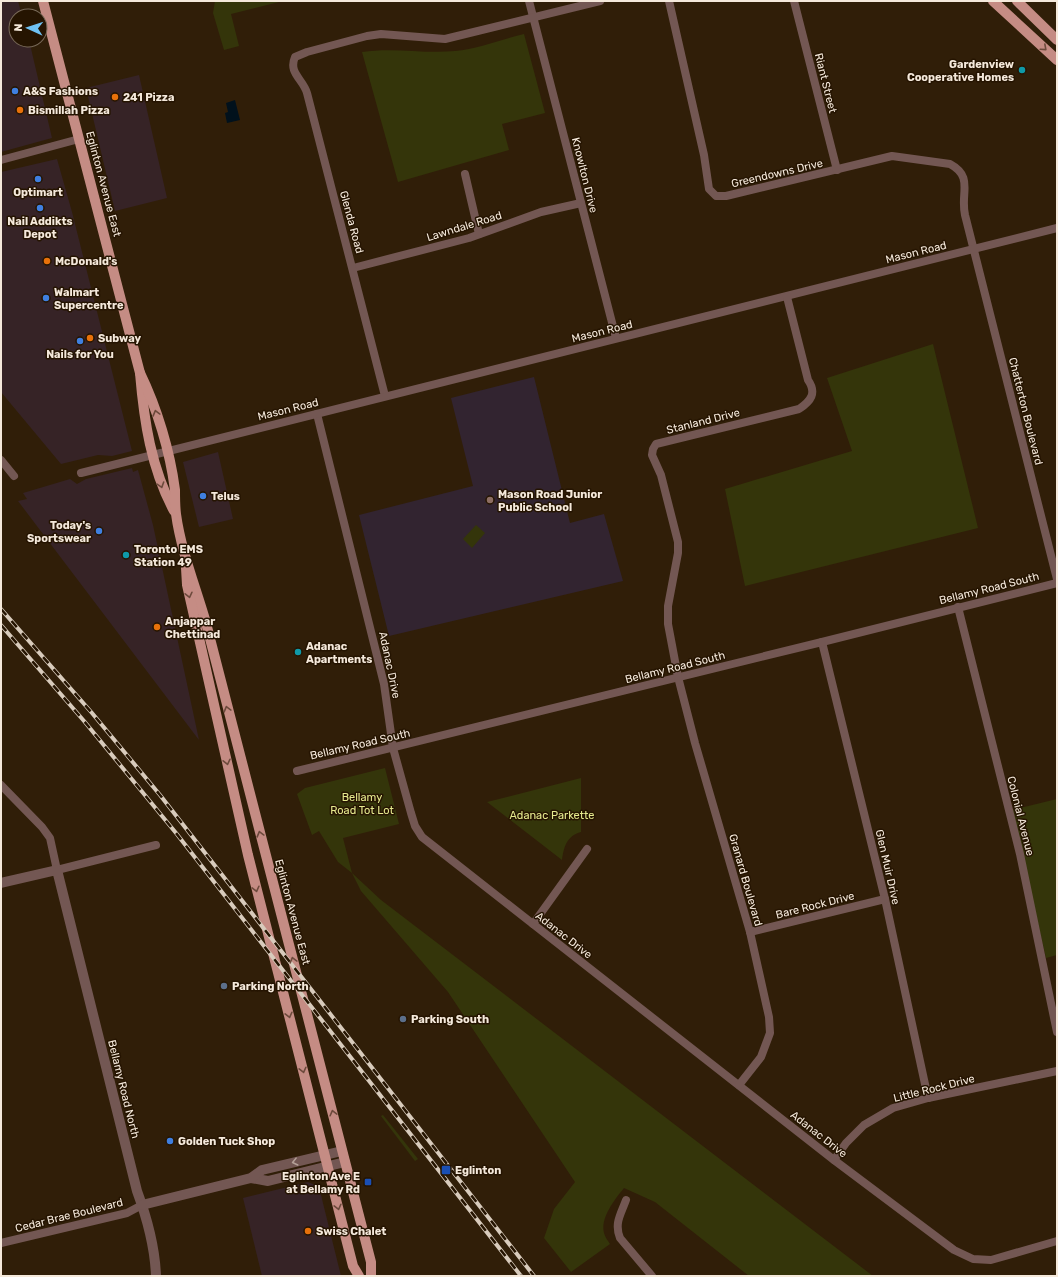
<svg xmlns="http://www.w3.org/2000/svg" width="1058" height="1277" font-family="Rubik,sans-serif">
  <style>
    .commercial { fill: #362326 }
    .education { fill: #322430 }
    .green { fill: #34350a }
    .water { fill: #01111c }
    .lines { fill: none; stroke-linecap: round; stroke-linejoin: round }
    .minor { stroke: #735753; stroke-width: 8 }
    .tertiary { stroke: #735753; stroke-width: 10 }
    .primary { stroke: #c58c84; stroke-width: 10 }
    .rail-casing { stroke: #d8cbbc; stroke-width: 4 }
    .rail { stroke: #251401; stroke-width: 2.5; stroke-dasharray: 8; stroke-linecap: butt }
    .oneway { stroke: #6d4a3c }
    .oneway2 { stroke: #b4a097 }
    .culture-dot { fill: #0f9aa8; stroke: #251401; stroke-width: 1.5 }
    .shop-dot { fill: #3f7fe0; stroke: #251401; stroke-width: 1.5 }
    .food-dot { fill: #e8710a; stroke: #251401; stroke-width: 1.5 }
    .education-dot { fill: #8d6e63; stroke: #251401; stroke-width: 1.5 }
    .service-dot { fill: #5c6f8a; stroke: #251401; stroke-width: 1.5 }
    .transit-dot { fill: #1a4fb4; stroke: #251401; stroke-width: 1.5 }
    .labels { text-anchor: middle; stroke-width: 3; stroke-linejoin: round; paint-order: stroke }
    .poi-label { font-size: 11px; font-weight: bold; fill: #f5e9db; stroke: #251401; text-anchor: start }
    .street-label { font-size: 11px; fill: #f5e9db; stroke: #251401 }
    .park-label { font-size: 11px; fill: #e6ea8e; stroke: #251401 }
  </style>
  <rect width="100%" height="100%" fill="#301e08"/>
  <g class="commercial">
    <polygon points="1,1 18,1 22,16 16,16 16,40 29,40 52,138 1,152"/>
    <polygon points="139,75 167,198 115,211 86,88"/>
    <polygon points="57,159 72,212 132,451 112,456 98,455 61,464 1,392 1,172"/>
    <polygon points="218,452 233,519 199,527 183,462"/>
    <polygon points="132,468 133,472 138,470 153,525 199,740 18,501 27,499 23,493 70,479 77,484 86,479"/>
    <polygon points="308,1182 315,1185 320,1191 341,1276 262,1276 243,1198"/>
  </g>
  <polygon class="education" points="534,377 570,523 604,514 623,581 389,636 359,515 473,486 451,398"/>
  <g class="green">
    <polygon points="215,1 283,1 231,14 239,46 224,50 213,13"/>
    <path d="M 524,34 L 545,113 L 502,124 L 509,150 L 398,182 L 362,52 C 393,47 424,54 455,51 C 478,49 502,39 524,34 Z"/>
    <polygon points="933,344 978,528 745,586 725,489 852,451 827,378"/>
    <polygon points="476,525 485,533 472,548 463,539"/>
    <path d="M 385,768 L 399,824 L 343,838 L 352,873 L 381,900 L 873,1276 L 749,1276 L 655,1202 L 624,1188 C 615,1199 600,1218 604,1233 C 605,1237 608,1241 610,1244 L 571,1272 L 544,1238 L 554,1209 L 575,1182 L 448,992 L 361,891 L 352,873 L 338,862 L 319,831 L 312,835 L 297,794 L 305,788 Z"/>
    <path d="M 581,778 L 581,832 C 567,836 564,846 562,860 L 487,802 Z"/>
    <polygon points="1057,799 1057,955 1046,958 1012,810"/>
    <polygon points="383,1115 418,1159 415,1161 381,1116"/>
  </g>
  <polygon class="water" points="235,100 240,120 227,123 225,113 228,112 226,103"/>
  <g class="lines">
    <g class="minor">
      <polyline points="529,1 616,338"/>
      <path d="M 669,1 L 704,155 L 709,189 L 716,196 L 726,196 L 892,156 L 950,164 C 974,177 960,193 965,215 L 1057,579"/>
      <polyline points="794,1 837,170"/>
      <polyline points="1,160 79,139"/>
      <polyline points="465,174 479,234"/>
      <polyline points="353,268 469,238 541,212 581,203"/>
      <path d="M 385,396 L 307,93 C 303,79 288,73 295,57 L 307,52 L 367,36 L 381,34 L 445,39 L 600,1"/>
      <polyline points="317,414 384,684 393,748 411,813 415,826 422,837 834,1160 954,1250 973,1259 991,1260 1057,1241"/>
      <polyline points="1,460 14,476"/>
      <polyline points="81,473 1057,228"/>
      <polyline points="958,607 1020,854 1057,1032"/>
      <polyline points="822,642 885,899 928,1098"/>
      <polyline points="297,771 822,642 1057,583"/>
      <polyline points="1,785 42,827 50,838 57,870 156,845"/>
      <polyline points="533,924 587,849"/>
      <polyline points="750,932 885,899"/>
      <path d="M 739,1085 L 761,1057 L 770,1033 L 769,1017 L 750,932 L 695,743 L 678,677 L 668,624 L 668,606 L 678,553 L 678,542 L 661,475 L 652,455 L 653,449 L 656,444 L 799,409 C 811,401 817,393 808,380 L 787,297"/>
      <polyline points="834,1160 846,1143 864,1125 893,1108 928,1098 1057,1071"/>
      <path d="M 626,1200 C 621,1214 614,1223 620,1238 L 652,1276"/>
      <polyline points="1,1243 127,1213 142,1205"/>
    </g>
    <g class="tertiary">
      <path d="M 1,883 L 57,870 L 137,1191 C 147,1218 155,1248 156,1276"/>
      <polyline points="251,1178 268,1181 345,1162"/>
      <polyline points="142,1205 251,1178 262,1170 342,1151"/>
    </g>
    <g class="primary">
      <path d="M 43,1 L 140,373 C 144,421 151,468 174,511"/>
      <polyline points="993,1 1057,60"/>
      <polyline points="1017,1 1057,40"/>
      <path d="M 140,373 C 157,408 170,451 175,490 C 175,498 175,506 176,514 C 181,551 196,588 206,623 L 371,1262 L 371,1276"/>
      <polyline points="186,568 187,585 248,855 353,1266 359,1276"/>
    </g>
    <defs>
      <g id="rail">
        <polyline points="1,609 92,713 160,795 534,1276"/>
        <polyline points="1,625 84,721 176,833 521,1276"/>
      </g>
    </defs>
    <use href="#rail" class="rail-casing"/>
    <use href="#rail" class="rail"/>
  </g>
  <defs><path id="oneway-chevron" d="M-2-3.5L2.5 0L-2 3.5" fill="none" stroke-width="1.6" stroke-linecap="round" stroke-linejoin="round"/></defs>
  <g class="oneway">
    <use href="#oneway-chevron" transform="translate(1044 48) rotate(42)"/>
    <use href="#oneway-chevron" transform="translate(156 413) rotate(-105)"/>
    <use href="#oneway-chevron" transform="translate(161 485) rotate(72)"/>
    <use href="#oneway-chevron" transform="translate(189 595) rotate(77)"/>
    <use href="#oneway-chevron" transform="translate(227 709) rotate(-105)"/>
    <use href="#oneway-chevron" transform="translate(227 762) rotate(77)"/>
    <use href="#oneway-chevron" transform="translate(260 834) rotate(-105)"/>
    <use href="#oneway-chevron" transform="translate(256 889) rotate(76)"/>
    <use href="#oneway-chevron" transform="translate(293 960) rotate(-105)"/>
    <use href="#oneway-chevron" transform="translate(289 1015) rotate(76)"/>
    <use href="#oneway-chevron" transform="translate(303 1070) rotate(76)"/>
    <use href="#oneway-chevron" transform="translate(333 1113) rotate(-104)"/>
    <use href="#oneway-chevron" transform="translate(338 1207) rotate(76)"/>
  </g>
  <use class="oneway2" href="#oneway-chevron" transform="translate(295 1162) rotate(166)"/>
  <g class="culture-dot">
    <circle cx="1022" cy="70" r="4"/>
    <circle cx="126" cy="555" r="4"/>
    <circle cx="298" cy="652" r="4"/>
  </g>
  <g class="shop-dot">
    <circle cx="15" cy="91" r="4"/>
    <circle cx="38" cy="179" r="4"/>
    <circle cx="40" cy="208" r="4"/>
    <circle cx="46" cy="298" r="4"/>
    <circle cx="80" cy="341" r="4"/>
    <circle cx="203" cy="496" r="4"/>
    <circle cx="99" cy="531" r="4"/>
    <circle cx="170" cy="1141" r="4"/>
  </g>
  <g class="food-dot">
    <circle cx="115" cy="97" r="4"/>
    <circle cx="20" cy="110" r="4"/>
    <circle cx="47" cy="261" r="4"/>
    <circle cx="90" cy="338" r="4"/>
    <circle cx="157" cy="627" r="4"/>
    <circle cx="308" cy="1231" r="4"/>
  </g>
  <circle class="education-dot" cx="490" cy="500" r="4"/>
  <g class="service-dot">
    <circle cx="224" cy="986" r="4"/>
    <circle cx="403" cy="1019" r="4"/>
  </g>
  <g class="transit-dot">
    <rect x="441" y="1165" width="10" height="10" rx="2"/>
    <rect x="364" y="1178" width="8" height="8" rx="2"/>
  </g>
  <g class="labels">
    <g class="poi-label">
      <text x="1014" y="68" text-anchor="end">Gardenview<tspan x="1014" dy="13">Cooperative Homes</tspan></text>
      <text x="23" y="95">A&amp;S Fashions</text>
      <text x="123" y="101">241 Pizza</text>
      <text x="28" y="114">Bismillah Pizza</text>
      <text x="38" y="196" text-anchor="middle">Optimart</text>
      <text x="40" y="225" text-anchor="middle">Nail Addikts<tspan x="40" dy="13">Depot</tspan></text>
      <text x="55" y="265">McDonald's</text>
      <text x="54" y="296">Walmart<tspan x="54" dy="13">Supercentre</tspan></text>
      <text x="98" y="342">Subway</text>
      <text x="80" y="358" text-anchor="middle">Nails for You</text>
      <text x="498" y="498">Mason Road Junior<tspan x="498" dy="13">Public School</tspan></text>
      <text x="211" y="500">Telus</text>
      <text x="91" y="529" text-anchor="end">Today's<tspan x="91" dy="13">Sportswear</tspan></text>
      <text x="134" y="553">Toronto EMS<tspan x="134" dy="13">Station 49</tspan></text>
      <text x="165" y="625">Anjappar<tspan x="165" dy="13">Chettinad</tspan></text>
      <text x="306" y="650">Adanac<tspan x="306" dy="13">Apartments</tspan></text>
      <text x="232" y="990">Parking North</text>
      <text x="411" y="1023">Parking South</text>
      <text x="178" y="1145">Golden Tuck Shop</text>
      <text x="455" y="1174">Eglinton</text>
      <text x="360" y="1180" text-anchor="end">Eglinton Ave E<tspan x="360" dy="13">at Bellamy Rd</tspan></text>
      <text x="316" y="1235">Swiss Chalet</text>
    </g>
    <g class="street-label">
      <text transform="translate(826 83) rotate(76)" y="4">Riant Street</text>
      <text transform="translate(777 173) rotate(-13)" y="4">Greendowns Drive</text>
      <text transform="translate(585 175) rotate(76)" y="4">Knowlton Drive</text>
      <text transform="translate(104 184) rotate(75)" y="4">Eglinton Avenue East</text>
      <text transform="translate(352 222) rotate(75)" y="4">Glenda Road</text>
      <text transform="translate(464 226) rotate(-17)" y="4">Lawndale Road</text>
      <text transform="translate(916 252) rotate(-14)" y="4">Mason Road</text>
      <text transform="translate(602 331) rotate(-14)" y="4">Mason Road</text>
      <text transform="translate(288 409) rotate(-14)" y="4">Mason Road</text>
      <text transform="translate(1026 411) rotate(76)" y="4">Chatterton Boulevard</text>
      <text transform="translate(703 421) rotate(-14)" y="4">Stanland Drive</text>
      <text transform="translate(989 588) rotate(-14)" y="4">Bellamy Road South</text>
      <text transform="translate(390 665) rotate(78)" y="4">Adanac Drive</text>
      <text transform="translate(675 667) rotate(-14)" y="4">Bellamy Road South</text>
      <text transform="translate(360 744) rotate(-13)" y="4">Bellamy Road South</text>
      <text transform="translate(1021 816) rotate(76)" y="4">Colonial Avenue</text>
      <text transform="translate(888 867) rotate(77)" y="4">Glen Muir Drive</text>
      <text transform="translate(746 880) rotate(74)" y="4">Granard Boulevard</text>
      <text transform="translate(815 905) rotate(-14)" y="4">Bare Rock Drive</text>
      <text transform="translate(293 912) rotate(75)" y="4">Eglinton Avenue East</text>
      <text transform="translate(564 935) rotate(38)" y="4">Adanac Drive</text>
      <text transform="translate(934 1088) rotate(-14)" y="4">Little Rock Drive</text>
      <text transform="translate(124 1089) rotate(76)" y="4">Bellamy Road North</text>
      <text transform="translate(819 1134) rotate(38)" y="4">Adanac Drive</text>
      <text transform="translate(69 1215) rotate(-14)" y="4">Cedar Brae Boulevard</text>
    </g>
    <g class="park-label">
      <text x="362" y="801">Bellamy<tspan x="362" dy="13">Road Tot Lot</tspan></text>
      <text x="552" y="819">Adanac Parkette</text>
    </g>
  </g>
  <rect width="1058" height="1277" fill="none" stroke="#f5e9db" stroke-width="4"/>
  <g transform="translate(28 28) rotate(273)"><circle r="19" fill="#251401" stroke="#786958"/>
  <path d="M0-3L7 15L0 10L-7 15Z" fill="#6fc2f4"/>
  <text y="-6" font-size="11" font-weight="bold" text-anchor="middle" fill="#f5e9db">N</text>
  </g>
</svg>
